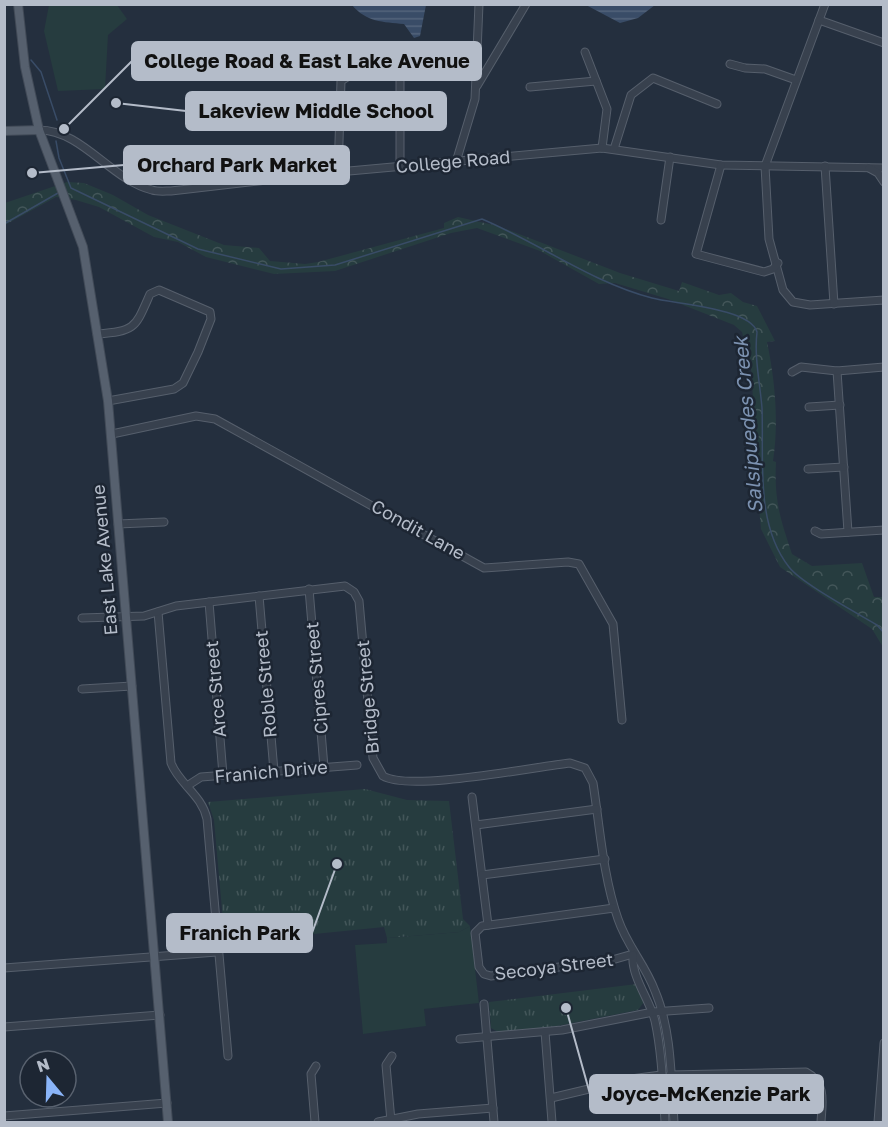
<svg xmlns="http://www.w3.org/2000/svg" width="888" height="1127" font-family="'Golos Text',sans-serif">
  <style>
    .green { fill: #263c3f }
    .forest { fill: url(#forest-crowns) }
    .park { fill: url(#park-tufts) }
    .water { fill: url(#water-rules) }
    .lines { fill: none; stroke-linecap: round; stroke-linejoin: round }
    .stream { stroke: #394c67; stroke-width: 1.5 }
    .minor-casing { stroke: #565f6c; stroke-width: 9 }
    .major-casing { stroke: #414a57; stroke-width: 10 }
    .minor { stroke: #38414e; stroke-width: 7 }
    .major { stroke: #56606e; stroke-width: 8 }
    .labels { text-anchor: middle; stroke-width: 5; stroke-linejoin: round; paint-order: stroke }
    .street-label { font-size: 18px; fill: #b4bcc9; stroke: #1d2633 }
    .water-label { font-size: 20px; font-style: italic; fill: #7c92b1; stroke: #1d2633 }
    .leader { fill: none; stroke: #b4bcc9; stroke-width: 2 }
    .callout-dot { fill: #b4bcc9; stroke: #1d2633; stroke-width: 2 }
    .callout { fill: #b4bcc9; stroke: #b4bcc9; stroke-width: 2 }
    .callout-label { font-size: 20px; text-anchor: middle; font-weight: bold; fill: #111 }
  </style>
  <defs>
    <pattern id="forest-crowns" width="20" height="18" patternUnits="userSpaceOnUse" patternTransform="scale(1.5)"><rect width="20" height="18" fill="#263c3f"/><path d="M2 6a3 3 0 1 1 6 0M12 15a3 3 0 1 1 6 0" fill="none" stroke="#435659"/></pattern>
    <pattern id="park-tufts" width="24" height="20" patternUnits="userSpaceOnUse" patternTransform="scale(1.5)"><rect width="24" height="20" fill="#263c3f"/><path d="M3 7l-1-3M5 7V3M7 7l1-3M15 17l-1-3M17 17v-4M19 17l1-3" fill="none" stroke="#435659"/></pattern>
    <pattern id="water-rules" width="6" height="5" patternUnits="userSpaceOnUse" patternTransform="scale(1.5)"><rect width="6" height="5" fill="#394c67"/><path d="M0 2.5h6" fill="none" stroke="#53647b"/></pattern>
  </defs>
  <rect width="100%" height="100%" fill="#242f3e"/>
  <g class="green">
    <polygon points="49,5 117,5 127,19 108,35 105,89 58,91 44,31"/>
    <polygon points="470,926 479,1003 424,1009 426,1026 363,1034 355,945 387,943 387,938 459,932"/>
  </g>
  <path class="forest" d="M 67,182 L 84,183 L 113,195 L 148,215 L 224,245 L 259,248 L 270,261 L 305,264 L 318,262 L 444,228 L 444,223 L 458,217 L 498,226 L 620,273 L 679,291 L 682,282 L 719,295 L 731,293 L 743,302 L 757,306 L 775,341 L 767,342 C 775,380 779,422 773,461 L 776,462 C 774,500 780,518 792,554 L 812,566 L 862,563 L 874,597 L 883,597 L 883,647 L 872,629 L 780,567 L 761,529 L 755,463 L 752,374 L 742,332 L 734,325 L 668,299 L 615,283 L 599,284 L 540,251 L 477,228 L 451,233 L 335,271 L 274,274 L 206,257 L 178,242 L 154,237 L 99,207 L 76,200 L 56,197 L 5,225 L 5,203 Z"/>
  <g class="park">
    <polygon points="365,789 407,800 449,801 463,919 470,926 459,932 387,938 384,927 225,943 214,820 208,802"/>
    <polygon points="637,984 644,1002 638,1010 557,1026 498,1032 491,1028 489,1002"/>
  </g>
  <g class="water">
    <path d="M 352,5 L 426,5 L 420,36 L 414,38 L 404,24 C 383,22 366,22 352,5 Z"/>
    <polygon points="586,5 655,5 638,18 620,23"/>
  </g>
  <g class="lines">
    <g class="stream">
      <polyline points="31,60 41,72 57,120"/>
      <path d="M 56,141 L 59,158 L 71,188 L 198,249 L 281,269 L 335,265 L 482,219 C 539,243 591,282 652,298 C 674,304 750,308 757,332 C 754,357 760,383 762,408 C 764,460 755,524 789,567 C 801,583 857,613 877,625 L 884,633"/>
      <polyline points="4,224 58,193"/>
    </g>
    <defs>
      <g id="minor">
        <polyline points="825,4 765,166 769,239 783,290 793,302 810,305 884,300"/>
        <polyline points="819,20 884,43"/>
        <polyline points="585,52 607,109 602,148"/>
        <polyline points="730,64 745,68 765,69 796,80"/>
        <polyline points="477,86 526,4"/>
        <polyline points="530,87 596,81"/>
        <path d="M 39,130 C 82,130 111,180 152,190 C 158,192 165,191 171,191 L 338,172 L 602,148 L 721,165 L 884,168"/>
        <polyline points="614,149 631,95 653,78 717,104"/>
        <polyline points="456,162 475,99 479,4"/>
        <polyline points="721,165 696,254 764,272 773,269 778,263"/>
        <polyline points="825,166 834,304"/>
        <polyline points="869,168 878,173 884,182"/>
        <polyline points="338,172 341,81 349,76 400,71 400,167"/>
        <polyline points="661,220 670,157"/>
        <path d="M 97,334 C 136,331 135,328 150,294 L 159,290 L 210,312 L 211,319 L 198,352 L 183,383 L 174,389 L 108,401"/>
        <polyline points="837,371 848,532"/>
        <polyline points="792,372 801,367 837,371 884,367"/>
        <polyline points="809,407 840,405"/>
        <polyline points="112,434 196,416 215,419 484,568 568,562 579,564 613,624 622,720"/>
        <polyline points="808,469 844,467"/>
        <polyline points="118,524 164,522"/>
        <polyline points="815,531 821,534 884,530"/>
        <polyline points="309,589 324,767"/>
        <polyline points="259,596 274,771"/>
        <polyline points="209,602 223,775"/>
        <path d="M 158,612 L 171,763 C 179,784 202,795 207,819 L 228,1056"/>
        <path d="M 82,618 L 144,616 L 176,606 L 345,586 L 354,592 L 359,601 L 373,758 L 383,776 C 410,792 533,767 570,763 L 585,768 L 593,783 C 600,828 603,876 618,919 C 627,946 645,964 655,991 C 672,1031 671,1080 674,1122"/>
        <polyline points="82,689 132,686"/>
        <polyline points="187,786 201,777 357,765"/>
        <polyline points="472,797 488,925"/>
        <polyline points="476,825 597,809"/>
        <polyline points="482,875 605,859"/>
        <polyline points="614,908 482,926 475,933 479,967 484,974 491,976 612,960 633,954"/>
        <path d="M 633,955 C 631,977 650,1000 655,1021 C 662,1053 663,1089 665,1122"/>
        <polyline points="4,968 217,952"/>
        <polyline points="484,1004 494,1122"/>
        <polyline points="4,1027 160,1015"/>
        <polyline points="545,1032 552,1122"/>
        <polyline points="460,1039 562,1030 653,1012 709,1008"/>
        <path d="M 670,1075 L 806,1072 C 827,1083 822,1103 821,1122"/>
        <polyline points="551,1098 631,1079 661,1075"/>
        <polyline points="4,1116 167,1103"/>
        <polyline points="391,1121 386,1065 392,1056"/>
        <polyline points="315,1122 311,1074 316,1066"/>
        <polyline points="378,1122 418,1114 493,1108"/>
        <polyline points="878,1122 884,1043"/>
      </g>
      <g id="major">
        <polyline points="18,4 25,67 39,130 83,247 108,401 168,1122"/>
        <polyline points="4,131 39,130"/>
      </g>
    </defs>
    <use href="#minor" class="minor-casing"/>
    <use href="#major" class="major-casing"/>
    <use href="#minor" class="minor"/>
    <use href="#major" class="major"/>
  </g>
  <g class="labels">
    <g class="street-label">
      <text transform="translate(453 162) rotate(-5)" y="6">College Road</text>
      <text transform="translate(418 530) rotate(29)" y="6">Condit Lane</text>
      <text transform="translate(105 560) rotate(-95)" y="6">East Lake Avenue</text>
      <text transform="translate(317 678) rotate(-95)" y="6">Cipres Street</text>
      <text transform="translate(266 684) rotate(-95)" y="6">Roble Street</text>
      <text transform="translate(216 689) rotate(-95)" y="6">Arce Street</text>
      <text transform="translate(368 697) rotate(-95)" y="6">Bridge Street</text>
      <text transform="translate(271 772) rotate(-5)" y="6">Franich Drive</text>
      <text transform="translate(554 967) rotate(-7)" y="6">Secoya Street</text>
    </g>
    <g class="water-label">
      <text transform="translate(748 425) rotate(-95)" y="7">Salsipuedes Creek</text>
    </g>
  </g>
  <path class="leader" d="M64 129L132 61M116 103L186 111M32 173L124 165M337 864L312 933M566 1008L590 1094"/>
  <g class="callout-dot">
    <circle cx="64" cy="129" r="6"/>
    <circle cx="116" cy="103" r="6"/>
    <circle cx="32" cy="173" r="6"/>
    <circle cx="337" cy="864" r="6"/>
    <circle cx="566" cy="1008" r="6"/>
  </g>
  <g class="callout">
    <rect x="132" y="42" width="349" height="38" rx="6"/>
    <rect x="186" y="92" width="260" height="38" rx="6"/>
    <rect x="124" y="146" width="225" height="38" rx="6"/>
    <rect x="167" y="914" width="145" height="38" rx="6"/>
    <rect x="590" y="1075" width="233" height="38" rx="6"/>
  </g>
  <g class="callout-label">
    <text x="307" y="68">College Road &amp; East Lake Avenue</text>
    <text x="316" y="118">Lakeview Middle School</text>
    <text x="237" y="172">Orchard Park Market</text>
    <text x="240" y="940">Franich Park</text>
    <text x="706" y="1101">Joyce-McKenzie Park</text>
  </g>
  <rect width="888" height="1127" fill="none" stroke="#b4bcc9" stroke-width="12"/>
  <g transform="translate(48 1079) rotate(341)"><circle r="28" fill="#1d2633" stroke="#59626f" stroke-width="1.5"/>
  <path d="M0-4.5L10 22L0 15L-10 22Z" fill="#8ab4f8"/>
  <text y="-9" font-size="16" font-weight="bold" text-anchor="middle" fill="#b4bcc9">N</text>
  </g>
</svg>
